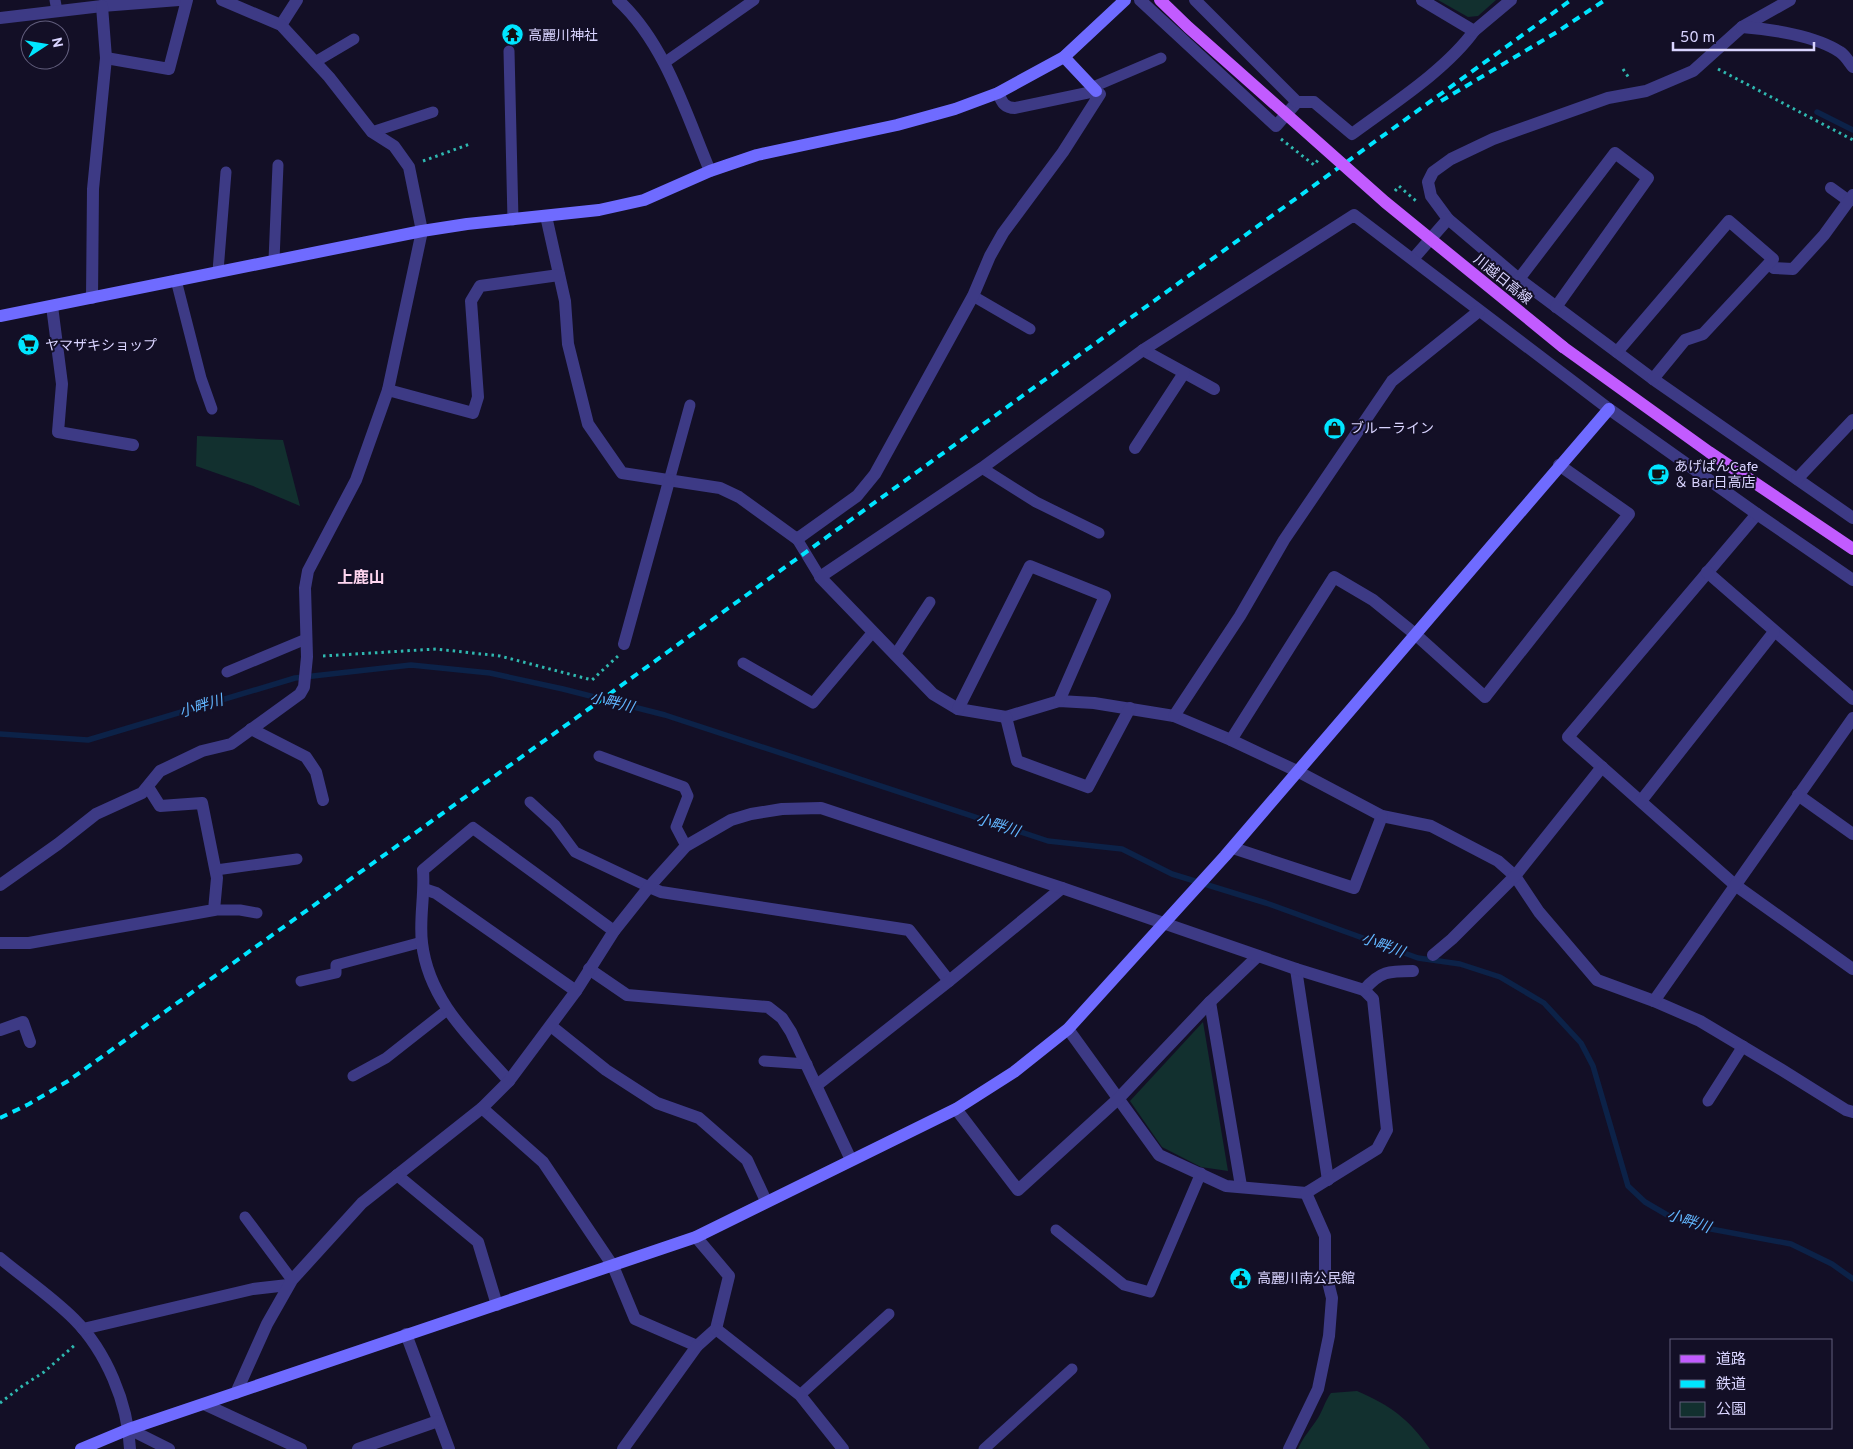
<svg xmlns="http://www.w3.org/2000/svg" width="1853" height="1449" font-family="Overpass,'Noto Sans JP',sans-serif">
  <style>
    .green { fill: #12302f }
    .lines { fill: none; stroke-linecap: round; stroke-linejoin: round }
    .stream { stroke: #0c2248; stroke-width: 5.5 }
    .path { stroke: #2fb8b0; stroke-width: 3; stroke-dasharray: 2.5 4; stroke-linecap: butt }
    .lane { stroke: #3d3a85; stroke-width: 11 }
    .street { stroke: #3d3a85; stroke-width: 12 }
    .secondary { stroke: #6f6bff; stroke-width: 12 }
    .primary { stroke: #c25bff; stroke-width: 12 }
    .rail { stroke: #00e5ff; stroke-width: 4; stroke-dasharray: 8 6; stroke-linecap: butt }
    .primary-bridge { stroke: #c25bff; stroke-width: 12 }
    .labels { text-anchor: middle; stroke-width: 4; stroke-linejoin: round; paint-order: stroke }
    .poi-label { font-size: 14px; fill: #d9d4ff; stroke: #130f26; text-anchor: start }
    .street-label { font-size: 14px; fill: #d9d4ff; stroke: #130f26 }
    .water-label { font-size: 15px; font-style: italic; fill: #62b6ff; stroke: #130f26 }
    .quarter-label { font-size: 16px; font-weight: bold; fill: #ffd6f0; stroke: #130f26 }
  </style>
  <rect width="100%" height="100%" fill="#130f26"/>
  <g class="green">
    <polygon points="1438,0 1496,0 1478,16 1468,17"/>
    <polygon points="197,436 283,440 300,506 253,486 196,466"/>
    <polygon points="1203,1022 1228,1171 1201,1167 1162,1147 1130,1101"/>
    <path d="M 1357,1391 C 1391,1406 1408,1418 1430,1449 L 1298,1449 C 1303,1437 1311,1429 1318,1418 C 1323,1410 1325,1401 1331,1393 Z"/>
  </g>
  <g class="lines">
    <g class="stream">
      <polyline points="1817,112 1853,130"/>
      <polyline points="0,734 88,740 295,678 411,665 490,673 563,689 665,715 1048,841 1122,849 1172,874 1266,903 1418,958 1460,964 1500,977 1544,1003 1581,1043 1593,1066 1628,1186 1645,1202 1669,1216 1711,1229 1791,1244 1832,1264 1853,1279"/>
    </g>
    <g class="path">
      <polyline points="1623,69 1629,78"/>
      <polyline points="1718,69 1853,140"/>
      <polyline points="1281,139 1314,165 1318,160"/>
      <polyline points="423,161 470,144"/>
      <polyline points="1395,191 1399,186 1416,201"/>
      <polyline points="323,656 436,649 500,656 592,680 618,656"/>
      <polyline points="0,1403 21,1387 44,1372 76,1344"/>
    </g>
    <g class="lane">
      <polyline points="55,0 57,11"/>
      <polyline points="509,51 513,220"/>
      <polyline points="315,62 354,39"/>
      <polyline points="664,63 754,0"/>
      <polyline points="1093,87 1161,58"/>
      <polyline points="372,132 433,112"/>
      <polyline points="274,260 278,165"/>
      <polyline points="218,271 226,172"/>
      <polyline points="176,280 201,378 212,409"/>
      <polyline points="973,296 1030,329"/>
      <polyline points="982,468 1036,502 1099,533"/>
      <polyline points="669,481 690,405"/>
      <polyline points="797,539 820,577"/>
      <polyline points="895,655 930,602"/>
      <polyline points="743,663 813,703 872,633"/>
      <polyline points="227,672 306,639"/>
      <polyline points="599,756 684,787 688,796 676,827 686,846"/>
      <polyline points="530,802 555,825 575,852 649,887"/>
      <polyline points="216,870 297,859"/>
      <polyline points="214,910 240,910 257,913"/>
      <polyline points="301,981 336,973 336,965 422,942"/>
      <polyline points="764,1061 807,1064"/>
      <polyline points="353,1076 386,1058 447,1010"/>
      <polyline points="1708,1101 1743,1046"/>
      <polyline points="245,1217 292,1280"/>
      <polyline points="1056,1230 1124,1285 1150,1292 1201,1173"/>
      <polyline points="800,1395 889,1314"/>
      <polyline points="984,1449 1072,1369"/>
    </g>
    <g class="street">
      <path d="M 618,0 C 665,43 686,114 710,171"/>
      <polyline points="1140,0 1276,126 1297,102"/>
      <path d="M 1195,0 L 1297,102 L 1314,102 L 1352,134 C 1391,105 1446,70 1474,31"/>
      <polyline points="1422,0 1474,31 1511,0"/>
      <polyline points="1790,0 1742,27 1693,71 1646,91 1608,98 1493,139 1451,159 1433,172 1428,182 1431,196 1448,219 1519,279 1653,379 1853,518"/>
      <polyline points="0,18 102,6 179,0"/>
      <polyline points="281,25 297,0"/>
      <path d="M 1742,27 C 1771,29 1816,36 1840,52 C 1845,55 1849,62 1853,67"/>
      <polyline points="106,58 169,69 187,0"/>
      <polyline points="1831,188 1849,201"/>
      <path d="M 546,216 L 565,301 L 568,344 L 588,424 L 622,473 L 720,488 L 739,497 L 797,539 L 857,496 L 875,474 L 973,296 L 990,256 L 1003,233 L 1063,152 L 1100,94 L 1096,91 L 1015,108 C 1004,108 1002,102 998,93"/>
      <polyline points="1413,259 1448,219"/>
      <polyline points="1769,264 1774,268 1793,269 1824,235 1853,195"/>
      <polyline points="1519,279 1615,153 1648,178 1556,307"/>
      <polyline points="92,298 93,189 106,58 102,6"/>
      <polyline points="52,306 62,384 58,432 133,445"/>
      <polyline points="1143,350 1214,389"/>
      <polyline points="1617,352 1729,221 1773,259 1703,334 1685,340 1653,379"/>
      <polyline points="388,390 473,413 478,397 471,301 480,286 559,275"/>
      <polyline points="1135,448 1184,373"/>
      <polyline points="1797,479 1853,420"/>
      <polyline points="1757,514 1568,737 1735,885 1853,969"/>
      <polyline points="1707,572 1853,699"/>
      <polyline points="1853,580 1757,514 1609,409 1354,215 1143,350 982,468 820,577 933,694 958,709 1006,717 1059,701 1094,703 1174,716 1231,740 1297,771 1382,816 1431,826 1498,861 1515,876 1539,912 1597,980 1654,1001 1700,1021 1782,1070 1846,1110 1853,1112"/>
      <polyline points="624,644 669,481"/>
      <polyline points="958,709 1030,566 1105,596 1059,701"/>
      <polyline points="1174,716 1240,616 1284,540 1392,381 1479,311"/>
      <polyline points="1006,717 1017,761 1088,787 1130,708"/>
      <polyline points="251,729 306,757 316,772 323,800"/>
      <polyline points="1231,740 1334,577 1373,600 1415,634 1485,697 1629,514 1559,465"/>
      <polyline points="1798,795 1853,834"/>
      <polyline points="1641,801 1774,632"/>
      <polyline points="1233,848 1354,888 1382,816"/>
      <polyline points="0,885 58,844 96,814 142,793 160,771 202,751 231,744 300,694 304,687 307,657 305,588 308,571 356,480 388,390 422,231 409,167 394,146 372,132 329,77 281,25 222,0"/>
      <polyline points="649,887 661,892 909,930 949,981"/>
      <polyline points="424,889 436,893 576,991"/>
      <polyline points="0,943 29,943 214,910 217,878 202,803 160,806 148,787"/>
      <polyline points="1433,955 1452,939 1515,876 1602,767"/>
      <polyline points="589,969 627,995 768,1007 782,1018 791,1032 851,1160"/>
      <polyline points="1296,969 1328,1180"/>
      <polyline points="1654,1001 1853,718"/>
      <polyline points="1210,1002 1241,1186"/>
      <polyline points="551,1026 606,1070 657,1103 699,1118 747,1160 766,1201"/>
      <path d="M 1068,1029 L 1159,1155 L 1226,1186 L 1306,1193 L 1377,1149 L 1387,1130 L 1373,999 L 1364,990 C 1380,971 1389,971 1413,971"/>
      <polyline points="0,1030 23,1022 30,1042"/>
      <path d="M 509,1081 C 472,1039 429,1002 422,943 C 419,919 425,895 423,870 L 473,828 L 614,931"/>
      <polyline points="817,1085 949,981 1062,888"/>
      <polyline points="482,1108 543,1162 613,1266 635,1319 697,1346 716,1329 729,1276 696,1237"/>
      <polyline points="956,1109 1018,1190 1118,1099 1210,1002 1258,956"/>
      <polyline points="397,1175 478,1242 497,1305"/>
      <path d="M 0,1258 C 24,1278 52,1297 74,1319 C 106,1351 128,1403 130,1449"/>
      <polyline points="83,1329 253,1289 288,1285"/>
      <polyline points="716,1329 800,1395 843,1449"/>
      <polyline points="406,1334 449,1449"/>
      <polyline points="236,1393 267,1324 292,1280 362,1203 482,1108 509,1081 576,991 614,931 649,887 686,846 731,820 751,814 782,809 821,808 1062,888 1296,969 1364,990"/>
      <polyline points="204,1404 301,1449"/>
      <polyline points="129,1429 169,1449"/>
      <polyline points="358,1449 438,1421"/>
      <polyline points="623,1449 697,1346"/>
      <polyline points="1289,1449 1318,1389 1329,1336 1332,1298 1325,1270 1325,1236 1306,1193"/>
    </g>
    <g class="secondary">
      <polyline points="1064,57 1096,91"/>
      <polyline points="0,316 422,231 467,224 599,210 644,200 710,171 757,155 897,125 955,109 998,93 1064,57 1125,0"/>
      <polyline points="81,1449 129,1429 696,1237 956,1109 1014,1072 1068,1029 1225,856 1609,409"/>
    </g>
    <polyline class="primary" points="1563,347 1709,452 1853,549"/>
    <g class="rail">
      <polyline points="1441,101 1557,32 1605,0"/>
      <polyline points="0,1118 29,1104 68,1081 590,708 1571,0"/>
    </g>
    <polyline class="primary-bridge" points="1160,0 1188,27 1385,202 1563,347"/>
  </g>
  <defs>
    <symbol id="temple-disc" viewBox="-11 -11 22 22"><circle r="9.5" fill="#00e5ff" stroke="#130f26"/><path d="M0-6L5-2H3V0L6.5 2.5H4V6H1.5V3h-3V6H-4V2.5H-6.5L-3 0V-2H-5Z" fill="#111"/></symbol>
    <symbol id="supermarket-disc" viewBox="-11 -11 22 22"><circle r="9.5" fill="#00e5ff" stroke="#130f26"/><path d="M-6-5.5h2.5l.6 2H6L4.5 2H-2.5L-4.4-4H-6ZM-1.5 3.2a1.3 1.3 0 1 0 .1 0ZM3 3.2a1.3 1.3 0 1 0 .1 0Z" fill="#111"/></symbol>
    <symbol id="shop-disc" viewBox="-11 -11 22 22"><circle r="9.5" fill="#00e5ff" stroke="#130f26"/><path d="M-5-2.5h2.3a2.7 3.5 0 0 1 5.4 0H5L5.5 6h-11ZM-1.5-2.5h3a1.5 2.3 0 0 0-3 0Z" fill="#111"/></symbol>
    <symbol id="cafe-disc" viewBox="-11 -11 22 22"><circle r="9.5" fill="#00e5ff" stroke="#130f26"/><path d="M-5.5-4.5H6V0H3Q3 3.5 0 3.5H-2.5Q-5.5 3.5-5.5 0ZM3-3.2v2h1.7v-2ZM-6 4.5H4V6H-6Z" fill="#111"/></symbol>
    <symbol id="civic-disc" viewBox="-11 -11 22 22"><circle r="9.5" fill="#00e5ff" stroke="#130f26"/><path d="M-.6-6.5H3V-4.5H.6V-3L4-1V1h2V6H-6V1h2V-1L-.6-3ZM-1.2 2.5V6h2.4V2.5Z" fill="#111"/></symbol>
  </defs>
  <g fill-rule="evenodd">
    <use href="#temple-disc" x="500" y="22" width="25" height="25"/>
    <use href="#supermarket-disc" x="16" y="332" width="25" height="25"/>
    <use href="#shop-disc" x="1322" y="416" width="25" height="25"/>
    <use href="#cafe-disc" x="1646" y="462" width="25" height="25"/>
    <use href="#civic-disc" x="1228" y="1266" width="25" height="25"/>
  </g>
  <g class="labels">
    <g class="poi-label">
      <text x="528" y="40">高麗川神社</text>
      <text x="45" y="350">ヤマザキショップ</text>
      <text x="1350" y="433">ブルーライン</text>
      <text x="1674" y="471">あげぱんCafe<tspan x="1674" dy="16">＆ Bar日高店</tspan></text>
      <text x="1257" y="1283">高麗川南公民館</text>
    </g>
    <g class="street-label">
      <text transform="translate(1503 279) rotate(39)" y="5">川越日高線</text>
    </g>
    <g class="water-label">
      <text transform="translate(612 702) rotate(14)" y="5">小畔川</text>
      <text transform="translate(201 706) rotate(-17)" y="5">小畔川</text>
      <text transform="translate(998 825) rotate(18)" y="5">小畔川</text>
      <text transform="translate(1383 945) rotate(20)" y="5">小畔川</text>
      <text transform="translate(1689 1221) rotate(18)" y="5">小畔川</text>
    </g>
    <g class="quarter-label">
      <text x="361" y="583">上鹿山</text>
    </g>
  </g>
  <rect x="1670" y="1339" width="162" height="90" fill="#130f26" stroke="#625e7d"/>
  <rect x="1680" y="1355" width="25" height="8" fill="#c25bff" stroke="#625e7d"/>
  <text x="1716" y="1364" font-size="15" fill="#d9d4ff">道路</text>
  <rect x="1680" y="1380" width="25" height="8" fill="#00e5ff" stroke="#625e7d"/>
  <text x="1716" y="1389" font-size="15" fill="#d9d4ff">鉄道</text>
  <rect x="1680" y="1402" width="25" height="15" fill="#12302f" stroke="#625e7d"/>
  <text x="1716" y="1414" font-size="15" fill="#d9d4ff">公園</text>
  <g transform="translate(45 45) rotate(78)"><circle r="24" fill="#130f26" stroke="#625e7d"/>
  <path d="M0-4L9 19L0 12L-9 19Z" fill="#00e5ff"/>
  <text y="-8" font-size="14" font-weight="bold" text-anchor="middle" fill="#d9d4ff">N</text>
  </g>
  <path d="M1673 42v8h141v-8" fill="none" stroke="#d9d4ff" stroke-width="2.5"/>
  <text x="1680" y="42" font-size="15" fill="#d9d4ff" stroke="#130f26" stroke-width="4" paint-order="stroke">50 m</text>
</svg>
